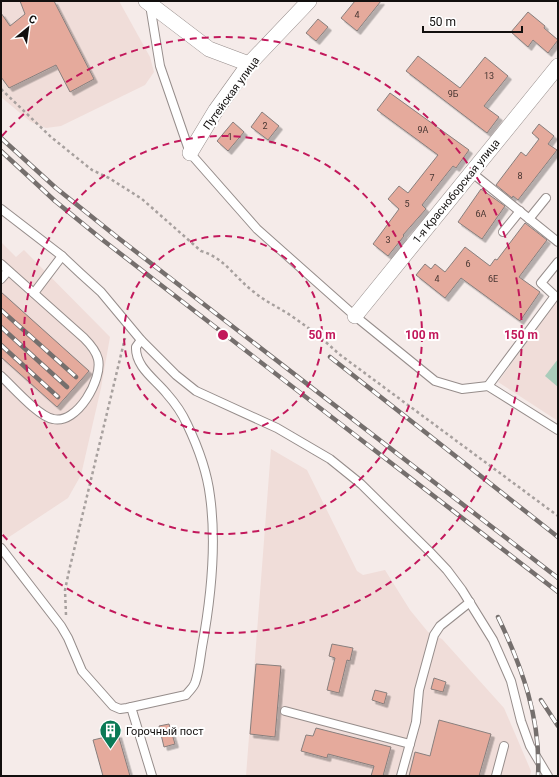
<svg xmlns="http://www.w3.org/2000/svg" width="559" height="777" font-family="Roboto,sans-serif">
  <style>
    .built { fill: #f0ddd9 }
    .green { fill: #a9ccba }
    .building { fill: #e5aa9c; stroke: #887f7d; filter: url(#shadow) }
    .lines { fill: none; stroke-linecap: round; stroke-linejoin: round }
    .service-casing { stroke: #968d8b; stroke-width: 10 }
    .minor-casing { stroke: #968d8b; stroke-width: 16 }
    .path { stroke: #a7a09e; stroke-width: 2.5; stroke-dasharray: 3 3; stroke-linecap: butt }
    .service { stroke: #fff; stroke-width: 8 }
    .minor { stroke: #fff; stroke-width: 15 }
    .rail-casing { stroke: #756f6d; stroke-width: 4.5 }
    .rail { stroke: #fff; stroke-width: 3; stroke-dasharray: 9; stroke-linecap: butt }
    .ring { fill: none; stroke: #c2185b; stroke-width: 2; stroke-dasharray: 7 5 }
    .labels { text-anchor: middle; stroke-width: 4; stroke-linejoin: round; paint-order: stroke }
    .number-label { font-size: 9px; fill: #473632 }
    .street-label { font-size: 11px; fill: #120f0e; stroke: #fff }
    .poi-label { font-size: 11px; fill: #120f0e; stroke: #fff; text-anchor: start }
    .centre { fill: #c2185b; stroke: #fff; stroke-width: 2 }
    .ring-label { font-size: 12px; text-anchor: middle; font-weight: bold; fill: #c2185b; stroke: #fff; stroke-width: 4; stroke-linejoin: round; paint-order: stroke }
  </style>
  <defs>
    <filter id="shadow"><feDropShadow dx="3.5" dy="3.5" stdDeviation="0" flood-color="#0004"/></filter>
  </defs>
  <rect width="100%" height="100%" fill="#f5ebe9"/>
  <g class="built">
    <polygon points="1,1 119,1 150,57 154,72 145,85 61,126 46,128 31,122 1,97"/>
    <polygon points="1,242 16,257 24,250 110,337 101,388 81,475 68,498 6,539 1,530"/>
    <polygon points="558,298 558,421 498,382"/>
    <polygon points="271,449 307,470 357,571 363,575 385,570 410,610 428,632 442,639 504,708 531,771 530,776 246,776"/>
  </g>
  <polygon class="green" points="558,359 558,387 545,376"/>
  <g class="building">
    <polygon points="20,1 54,1 94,79 70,92 56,65 9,88 1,77 1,13 10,26 25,14"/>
    <polygon points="355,1 381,1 357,31 341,18"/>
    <polygon points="528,12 545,26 544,28 558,40 548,53 533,40 528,47 511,32"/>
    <polygon points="318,19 328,27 316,41 306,33"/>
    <polygon points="418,56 460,88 485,57 508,76 484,106 499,117 487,133 406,71"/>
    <polygon points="390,93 469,150 456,168 453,166 422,205 426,209 403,235 404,236 388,256 373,244 399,209 388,199 399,186 408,193 438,155 377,110"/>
    <polygon points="262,112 279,126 268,140 251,127"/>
    <polygon points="233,122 244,132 228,151 217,141"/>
    <polygon points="539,124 554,136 548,144 557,150 518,200 513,196 512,198 496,185 521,152 526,156 539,139 532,133"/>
    <polygon points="481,189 505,206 482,239 458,222"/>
    <polygon points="525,223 547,240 519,277 540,292 520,321 461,278 445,298 416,275 425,264 431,269 435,264 445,272 465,247 490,266 495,259 497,260"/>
    <polygon points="1,292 89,371 57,407 1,357"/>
    <polygon points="332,644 353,648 350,661 347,660 339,693 327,690 335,658 329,656"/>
    <polygon points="256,664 281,666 275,737 250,734"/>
    <polygon points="434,678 446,682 443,692 431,689"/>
    <polygon points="375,690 387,693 384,704 372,700"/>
    <polygon points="439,720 491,734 479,776 409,776 415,752 430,756"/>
    <polygon points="169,724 175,744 164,747 159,726"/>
    <polygon points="316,728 391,747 383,776 371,776 374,766 328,754 327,758 301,751 306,735 313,736"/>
    <polygon points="118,734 130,776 103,776 93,740"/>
  </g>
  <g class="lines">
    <defs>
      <g id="service">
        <polyline points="150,5 160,66 190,153 257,229 355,316 435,381 462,389 488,386 558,430"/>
        <polyline points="471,172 558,242"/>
        <polyline points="1,209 62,256 80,273 101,292 141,340 176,375 196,391 277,428 330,459 361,484 430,552 447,570 462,590 493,640 511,681 521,721 530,746 548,776"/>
        <polyline points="529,219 546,198"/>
        <polyline points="503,232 520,211"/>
        <path d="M 1,264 L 84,338 C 90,344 96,351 98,359 C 103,379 77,425 53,419 C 38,416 13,387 1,376"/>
        <polyline points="1,279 8,271"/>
        <polyline points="34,293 62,256"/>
        <polyline points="488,386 555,296 541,283 558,262"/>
        <path d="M 1,548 L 61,626 L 68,638 L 82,671 L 113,706 L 120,709 L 127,708 L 186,695 C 189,691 193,688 195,683 C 199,672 200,659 202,647 C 211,598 217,546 210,496 C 207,471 198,447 187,424 C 182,413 175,403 167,394 C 156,380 135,367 136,347 L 141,340"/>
        <polyline points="131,707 152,776"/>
        <polyline points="285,711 410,744"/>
        <polyline points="401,776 416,722 419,690 434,635 440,626 470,602"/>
        <polyline points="496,776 504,746"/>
      </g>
      <g id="minor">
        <polyline points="146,1 209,49 249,64"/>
        <polyline points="190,153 216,110 249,64 309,1"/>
        <polyline points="355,316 558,66"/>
      </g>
    </defs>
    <use href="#service" class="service-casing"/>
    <use href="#minor" class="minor-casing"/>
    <g class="path">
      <path d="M 1,89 L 51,137 L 92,170 L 109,178 L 142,199 L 201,251 C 225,258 235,278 254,292 C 266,302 278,307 290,315 C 308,327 324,340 339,354 L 558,516"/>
      <polyline points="66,615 65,590 69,571 125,338"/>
    </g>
    <use href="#service" class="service"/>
    <use href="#minor" class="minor"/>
    <defs>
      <g id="rail">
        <polyline points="1,138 56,188 117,237 558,578"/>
        <polyline points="1,151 55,201 104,241 558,592"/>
        <polyline points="1,310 76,377"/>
        <polyline points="1,327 67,387"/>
        <polyline points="1,345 58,397"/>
        <polyline points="330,357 558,537"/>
        <path d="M 498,617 C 522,667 541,719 538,776"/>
        <polyline points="541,700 558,726"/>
      </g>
    </defs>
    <use href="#rail" class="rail-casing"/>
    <use href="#rail" class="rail"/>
  </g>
  <g class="ring">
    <circle cx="223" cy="335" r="99"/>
    <circle cx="223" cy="335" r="199"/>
    <path d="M2 136A298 298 0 1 1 2 534"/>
  </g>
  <defs>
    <symbol id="building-pin" viewBox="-11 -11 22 30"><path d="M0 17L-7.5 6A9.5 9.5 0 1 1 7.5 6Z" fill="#0a7a56" stroke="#fff"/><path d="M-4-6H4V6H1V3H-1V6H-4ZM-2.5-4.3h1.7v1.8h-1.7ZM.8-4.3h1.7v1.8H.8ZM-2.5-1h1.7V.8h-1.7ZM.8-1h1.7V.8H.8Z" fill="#fff"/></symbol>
  </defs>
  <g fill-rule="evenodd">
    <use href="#building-pin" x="98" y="718" width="25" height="34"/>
  </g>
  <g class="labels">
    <g class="number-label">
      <text x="357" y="18">4</text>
      <text x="489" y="79">13</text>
      <text x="453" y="97">9Б</text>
      <text x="265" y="129">2</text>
      <text x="423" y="133">9А</text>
      <text x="230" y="140">1</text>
      <text x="520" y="179">8</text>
      <text x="432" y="181">7</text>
      <text x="407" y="207">5</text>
      <text x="481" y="217">6А</text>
      <text x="388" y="243">3</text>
      <text x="468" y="267">6</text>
      <text x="437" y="282">4</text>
      <text x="493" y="282">6Е</text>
    </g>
    <g class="street-label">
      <text transform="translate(231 93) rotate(-54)" y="4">Путейская улица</text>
      <text transform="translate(456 191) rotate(-51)" y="4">1-я Красноборская улица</text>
    </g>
    <g class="poi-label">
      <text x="126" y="735">Горочный пост</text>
    </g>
  </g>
  <circle cx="223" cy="335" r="6" class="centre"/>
  <g class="ring-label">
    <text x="322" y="339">50 m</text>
    <text x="422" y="339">100 m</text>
    <text x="521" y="339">150 m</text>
  </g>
  <rect width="559" height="777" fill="none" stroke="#120f0e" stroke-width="4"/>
  <g transform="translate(28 28) rotate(29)" stroke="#ffffff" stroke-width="3" paint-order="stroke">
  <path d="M0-3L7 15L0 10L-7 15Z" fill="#120f0e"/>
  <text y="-6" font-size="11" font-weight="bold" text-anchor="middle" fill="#120f0e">С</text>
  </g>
  <path d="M423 26v6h99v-6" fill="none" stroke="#120f0e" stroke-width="2"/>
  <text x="429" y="26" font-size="12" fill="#120f0e" stroke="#ffffff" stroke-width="3" paint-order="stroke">50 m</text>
</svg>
